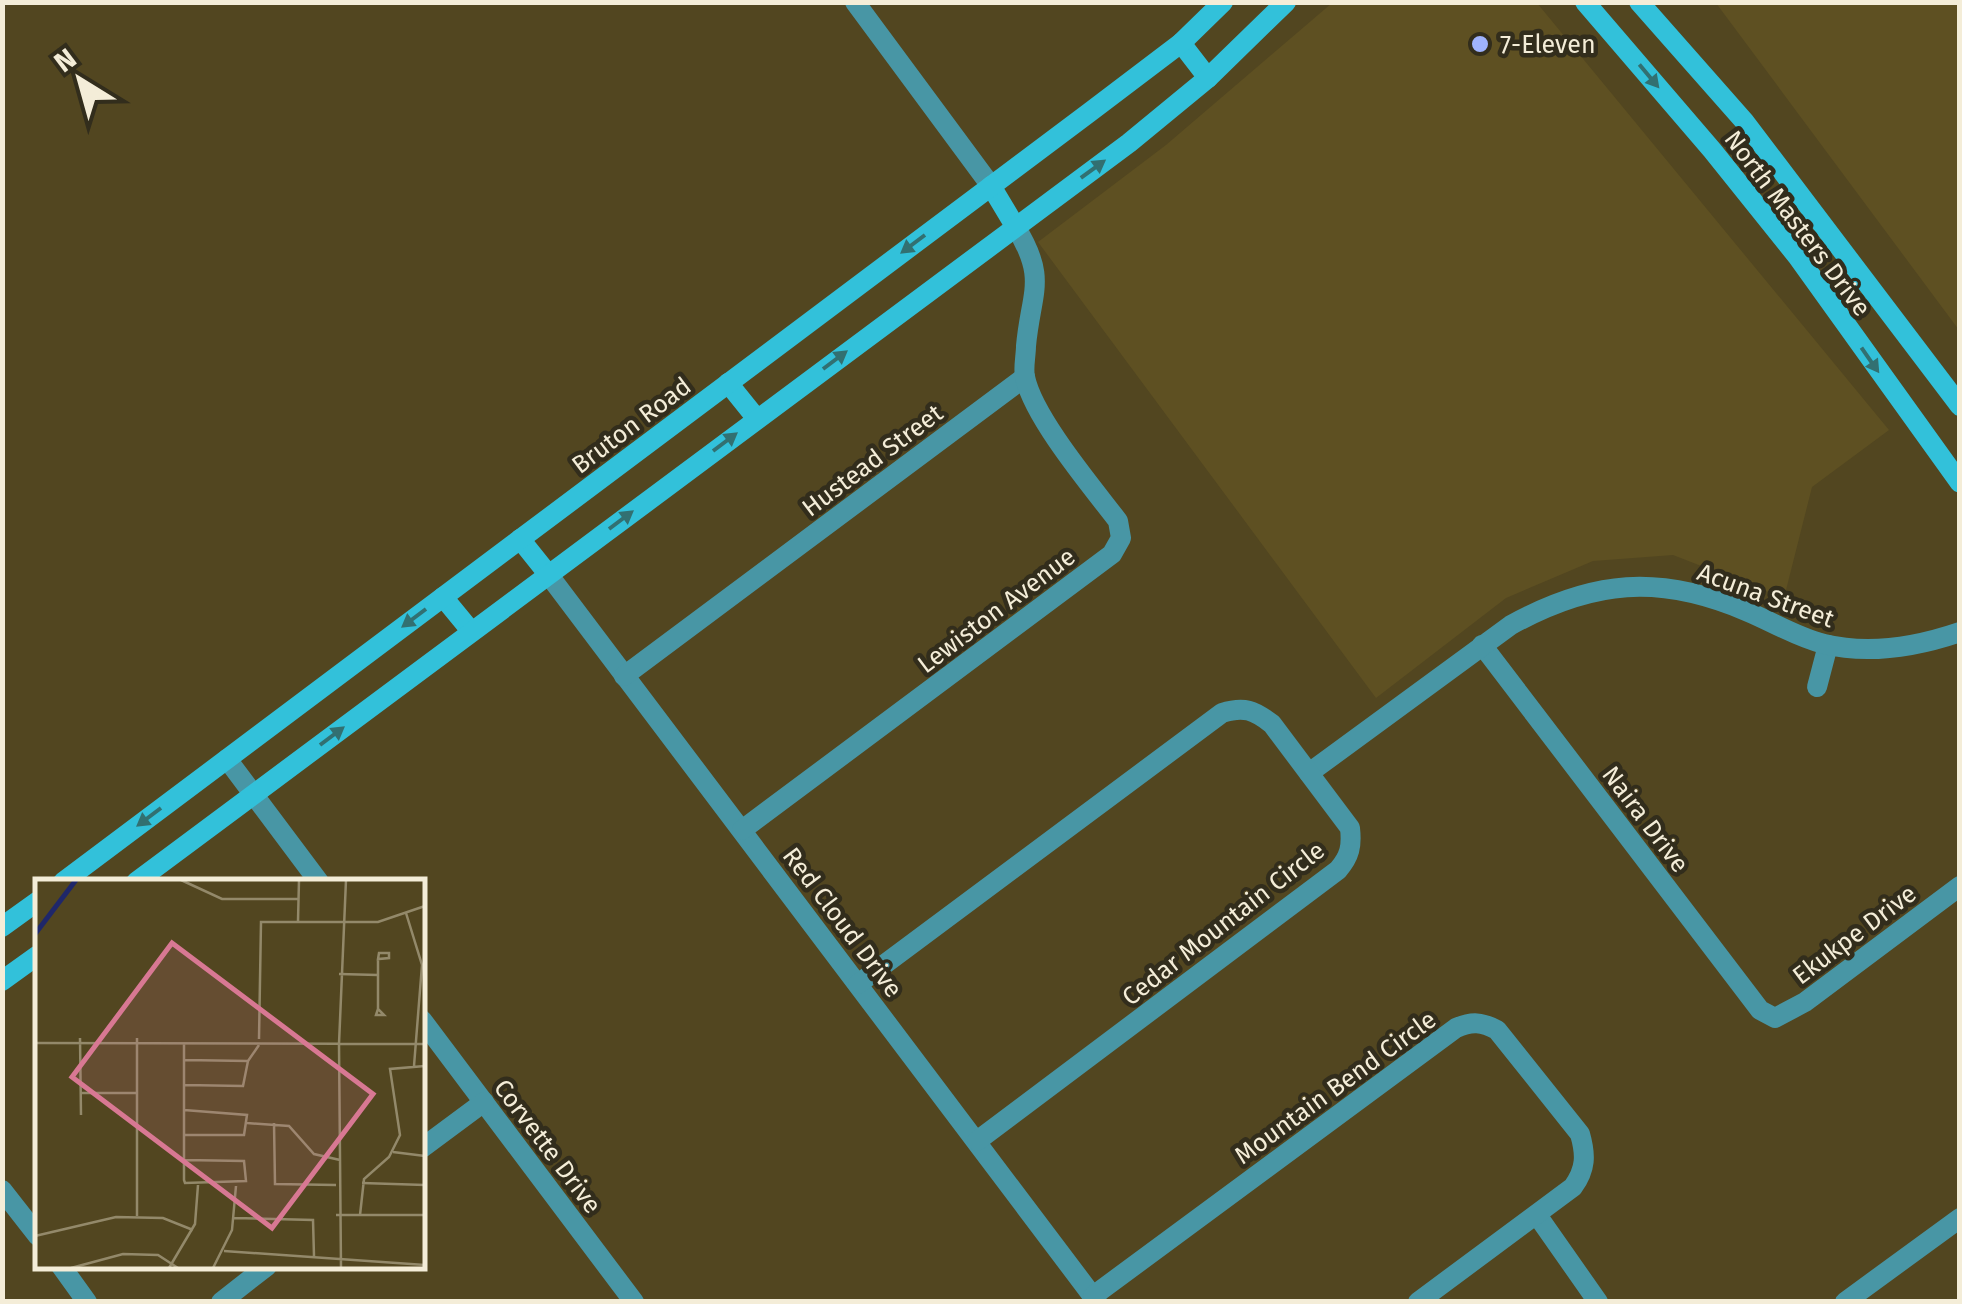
<svg xmlns="http://www.w3.org/2000/svg" width="1962" height="1304" font-family="'Fira Sans',sans-serif">
  <style>
    .built { fill: #5e5022 }
    .lines { fill: none; stroke-linecap: round; stroke-linejoin: round }
    .street { stroke: #4896a5; stroke-width: 20 }
    .secondary { stroke: #32c1da; stroke-width: 20 }
    .oneway { fill: #327071 }
    .poi-dot { fill: #9fb3fd; stroke: #322d1c; stroke-width: 4 }
    .labels { text-anchor: middle; stroke-width: 9; stroke-linejoin: round; paint-order: stroke }
    .poi-label { font-size: 25px; fill: #f4edd8; stroke: #322d1c; text-anchor: start }
    .street-label { font-size: 25px; fill: #f4edd8; stroke: #322d1c }
    .inset-river { fill: none; stroke: #1f276a; stroke-width: 5 }
    .inset-road { fill: none; stroke: #93896a; stroke-width: 2.5 }
    .view { fill: #d87893; fill-opacity: 0.15; stroke: #d87893; stroke-width: 5 }
    .inset-edge { fill: none; stroke: #f4edd8; stroke-width: 5 }
  </style>
  <rect width="100%" height="100%" fill="#524620"/>
  <g class="built">
    <polygon points="1332,3 1537,3 1889,430 1812,487 1784,598 1673,555 1593,561 1506,598 1376,698 1038,242 1166,145"/>
    <polygon points="1716,3 1959,3 1959,330"/>
  </g>
  <g class="lines">
    <g class="street">
      <polyline points="855,2 991,186"/>
      <polyline points="548,574 1097,1302"/>
      <polyline points="1482,645 1760,1010 1775,1018 1805,1002 1960,886"/>
      <polyline points="624,676 1025,377"/>
      <polyline points="1817,687 1828,645"/>
      <polyline points="227,759 319,882"/>
      <path d="M 1309,773 L 1511,625 C 1593,580 1659,574 1746,611 C 1773,622 1796,637 1824,644 C 1869,655 1916,647 1960,632"/>
      <path d="M 742,830 L 1112,554 L 1121,538 L 1118,521 C 1092,487 1033,417 1025,377 C 1023,368 1026,355 1026,346 C 1031,291 1048,279 1015,226"/>
      <path d="M 858,984 L 1222,713 C 1244,706 1254,710 1272,724 L 1350,828 C 1352,846 1350,856 1338,870 L 977,1141"/>
      <polyline points="422,1020 634,1302"/>
      <polyline points="422,1148 484,1102"/>
      <polyline points="2,1190 38,1236"/>
      <polyline points="1537,1215 1598,1302"/>
      <polyline points="61,1266 87,1302"/>
      <path d="M 1093,1296 L 1456,1028 C 1472,1021 1482,1022 1497,1030 L 1580,1134 C 1586,1155 1586,1169 1573,1187 L 1418,1302"/>
      <polyline points="221,1302 267,1266"/>
      <polyline points="1845,1302 1960,1218"/>
    </g>
    <g class="secondary">
      <polyline points="1585,2 1712,150 1797,256 1960,483"/>
      <polyline points="1639,2 1744,121 1960,406"/>
      <polyline points="1181,43 1208,78"/>
      <polyline points="991,186 1015,226"/>
      <polyline points="728,383 757,419"/>
      <polyline points="520,539 548,574"/>
      <polyline points="443,597 471,631"/>
      <polyline points="63,882 1090,112 1181,43 1223,2"/>
      <polyline points="136,882 1129,143 1208,78 1286,2"/>
      <polyline points="2,927 38,901"/>
      <polyline points="2,981 38,955"/>
    </g>
  </g>
  <defs><path id="oneway-solid" d="M-6-.8H1V-3.2L6.5 0L1 3.2V.8H-6Z" transform="scale(2.5)"/></defs>
  <g class="oneway">
    <use href="#oneway-solid" transform="translate(1649 76) rotate(50)"/>
    <use href="#oneway-solid" transform="translate(1093 169) rotate(-36)"/>
    <use href="#oneway-solid" transform="translate(913 244) rotate(143)"/>
    <use href="#oneway-solid" transform="translate(835 360) rotate(-37)"/>
    <use href="#oneway-solid" transform="translate(1870 360) rotate(55)"/>
    <use href="#oneway-solid" transform="translate(725 442) rotate(-37)"/>
    <use href="#oneway-solid" transform="translate(621 520) rotate(-37)"/>
    <use href="#oneway-solid" transform="translate(414 618) rotate(143)"/>
    <use href="#oneway-solid" transform="translate(332 736) rotate(-37)"/>
    <use href="#oneway-solid" transform="translate(149 817) rotate(143)"/>
  </g>
  <circle class="poi-dot" cx="1480" cy="44" r="10"/>
  <g class="labels">
    <g class="poi-label">
      <text x="1500" y="53">7-Eleven</text>
    </g>
    <g class="street-label">
      <text transform="translate(1798 223) rotate(53)" y="9">North Masters Drive</text>
      <text transform="translate(631 425) rotate(-37)" y="9">Bruton Road</text>
      <text transform="translate(872 460) rotate(-37)" y="9">Hustead Street</text>
      <text transform="translate(1766 595) rotate(20)" y="9">Acuna Street</text>
      <text transform="translate(996 610) rotate(-37)" y="9">Lewiston Avenue</text>
      <text transform="translate(1646 819) rotate(53)" y="9">Naira Drive</text>
      <text transform="translate(843 922) rotate(53)" y="9">Red Cloud Drive</text>
      <text transform="translate(1223 923) rotate(-38)" y="9">Cedar Mountain Circle</text>
      <text transform="translate(1854 934) rotate(-37)" y="9">Ekukpe Drive</text>
      <text transform="translate(1335 1087) rotate(-36)" y="9">Mountain Bend Circle</text>
      <text transform="translate(548 1146) rotate(53)" y="9">Corvette Drive</text>
    </g>
  </g>
  <g transform="translate(35 879)">
    <rect width="390" height="390" fill="#524620"/>
    <path class="inset-river" d="M 0,55 L 41,1"/>
    <path class="inset-road" d="M 146,1 L 187,20 L 264,20M 371,34 L 387,86 L 379,187M 263,42 L 264,1M 344,74 L 354,74 L 354,79 L 343,80 ZM 304,95 L 343,96M 343,130 L 341,136 L 349,136 L 343,130 L 343,80M 45,159 L 46,236M 224,160 L 226,43 L 343,43 L 390,27M 0,164 L 390,165M 149,165 L 149,301 L 150,304 L 211,302 L 209,282 L 149,281M 149,181 L 213,182 L 224,166M 149,206 L 208,207 L 213,182M 46,214 L 102,214M 149,231 L 212,236 L 209,256 L 149,256M 212,244 L 254,247 L 279,275 L 305,281M 239,244 L 240,305 L 301,306M 358,273 L 390,277M 327,304 L 390,306M 301,336 L 390,336M 325,336 L 329,300 L 354,278 L 365,256 L 355,190 L 390,187M 102,337 L 102,159M 199,339 L 278,341 L 279,377M 0,357 L 81,338 L 128,339 L 158,351M 189,372 L 390,386M 36,389 L 88,375 L 123,376 L 143,389M 134,389 L 160,345 L 163,306M 178,389 L 197,351 L 201,307M 306,389 L 304,165 L 311,1"/>
    <path class="view" d="M 137,64 L 338,215 L 237,349 L 37,198 Z"/>
    <rect width="390" height="390" class="inset-edge"/>
  </g>
  <rect width="1962" height="1304" fill="none" stroke="#f4edd8" stroke-width="10"/>
  <g transform="translate(80 80) rotate(323)" stroke="#322d1c" stroke-width="8" paint-order="stroke">
  <path d="M0-8L18 38L0 25L-18 38Z" fill="#f4edd8"/>
  <text y="-15" font-size="28" font-weight="bold" text-anchor="middle" fill="#f4edd8">N</text>
  </g>
</svg>
